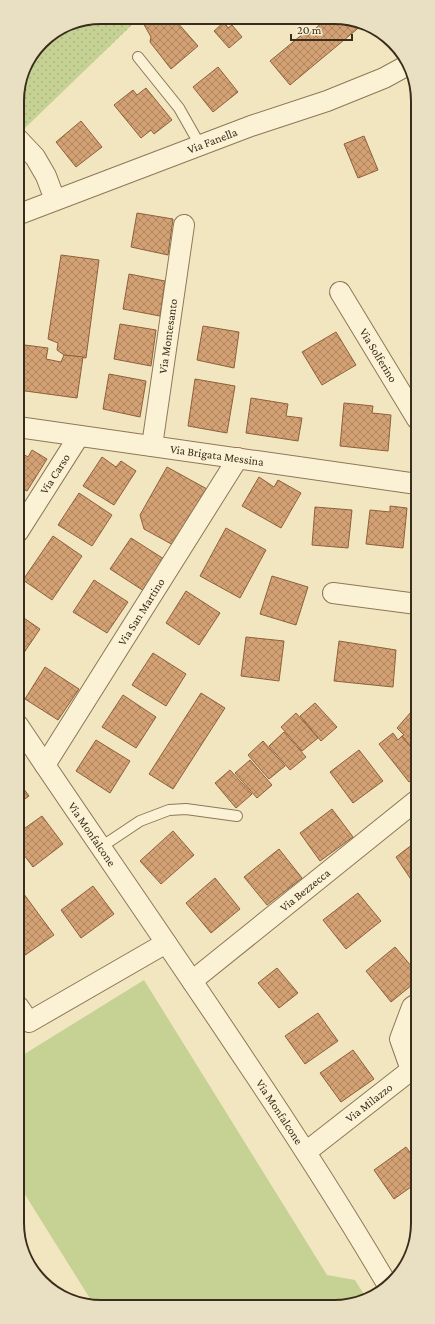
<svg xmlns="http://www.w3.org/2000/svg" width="435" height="1324" font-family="'Crimson Pro',serif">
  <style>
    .grass { fill: url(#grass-dots) }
    .pitch { fill: #c6d194 }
    .building { fill: url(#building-cross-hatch); stroke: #8e603b }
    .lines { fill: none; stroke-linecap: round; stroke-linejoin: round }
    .lane-casing { stroke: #8d7757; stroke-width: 12 }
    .street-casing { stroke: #8d7757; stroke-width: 22 }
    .lane { stroke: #fbf2d5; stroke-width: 10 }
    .street { stroke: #fbf2d5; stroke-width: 20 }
    .labels { text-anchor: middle; stroke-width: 4; stroke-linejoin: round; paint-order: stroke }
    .street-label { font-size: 12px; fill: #3b2d1c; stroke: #f8efd2 }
    .rim { fill: none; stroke: #3b2d1c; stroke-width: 2 }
  </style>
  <defs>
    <pattern id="grass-dots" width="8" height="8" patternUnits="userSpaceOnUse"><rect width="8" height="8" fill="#c6d194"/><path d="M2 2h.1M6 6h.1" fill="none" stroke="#abb47f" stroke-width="1.8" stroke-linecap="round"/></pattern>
    <pattern id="building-cross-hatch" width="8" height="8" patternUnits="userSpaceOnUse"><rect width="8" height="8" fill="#d3a174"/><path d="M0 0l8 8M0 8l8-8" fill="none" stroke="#ac845e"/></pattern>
  </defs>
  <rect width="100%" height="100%" fill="#f2e6c1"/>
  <polygon class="grass" points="101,17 140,17 24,129 17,125 17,96 26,64 46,38 69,23"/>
  <polygon class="pitch" points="144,980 327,1275 355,1280 365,1296 350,1305 94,1305 19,1185 18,1058"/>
  <g class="building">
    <polygon points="147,17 180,18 176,21 198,46 171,69 150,42 151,37 142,21"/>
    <polygon points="327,19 350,19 362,25 290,85 270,61 304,33 306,36"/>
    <polygon points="224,22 228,28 232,25 242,37 229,48 214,31"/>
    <polygon points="218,67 238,92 213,112 193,87"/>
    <polygon points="146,88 172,120 154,134 151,130 141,138 114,105 133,90 137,95"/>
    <polygon points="81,121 102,147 76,167 56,142"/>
    <polygon points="364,136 378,170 358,178 344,144"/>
    <polygon points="17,164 25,174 17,180"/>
    <polygon points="137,213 173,219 168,255 131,247"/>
    <polygon points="61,255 99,260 86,358 64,355 57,350 58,343 48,339"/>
    <polygon points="129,274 165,281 160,316 123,309"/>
    <polygon points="120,324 156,330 151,366 114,359"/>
    <polygon points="203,326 239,332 234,368 197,360"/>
    <polygon points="336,332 356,365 322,385 302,352"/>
    <polygon points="17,344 48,348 46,359 61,362 64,355 83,357 77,398 18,390"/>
    <polygon points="417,349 417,363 410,353"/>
    <polygon points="109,374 146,381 140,417 103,409"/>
    <polygon points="195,379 235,386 227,433 188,426"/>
    <polygon points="251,398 288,404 286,416 302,418 298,441 246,433"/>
    <polygon points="344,403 373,406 372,413 391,415 388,451 340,446"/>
    <polygon points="32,450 47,459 27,491 18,486 18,451 28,457"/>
    <polygon points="102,457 116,467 121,461 136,471 114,505 83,486"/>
    <polygon points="167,467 207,489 175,546 144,529 140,515"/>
    <polygon points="259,477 274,487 278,480 301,493 281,528 242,506"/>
    <polygon points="79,493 112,515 92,546 58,525"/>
    <polygon points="390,506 407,508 403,548 366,544 370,510 390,512"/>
    <polygon points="315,507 352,510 348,548 312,545"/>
    <polygon points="226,528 266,550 240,598 200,576"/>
    <polygon points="53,536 82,556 52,600 23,580"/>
    <polygon points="131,538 164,559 144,591 110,569"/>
    <polygon points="272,576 308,587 296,625 260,614"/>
    <polygon points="94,580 128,602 107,633 73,612"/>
    <polygon points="186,591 220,613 199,645 166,623"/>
    <polygon points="18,614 40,629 19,660 18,659"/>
    <polygon points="246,637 284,641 279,681 241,676"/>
    <polygon points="339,641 396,650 393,687 334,681"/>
    <polygon points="153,653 186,674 166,706 132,685"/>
    <polygon points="45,667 79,689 58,720 25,699"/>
    <polygon points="201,693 225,708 173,789 149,774"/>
    <polygon points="123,695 156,717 136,748 102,727"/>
    <polygon points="315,703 337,727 321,741 300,716"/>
    <polygon points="411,712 417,718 417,755 402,736 404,735 397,728"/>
    <polygon points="296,713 318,738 302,751 281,727"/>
    <polygon points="284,732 306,757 290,770 269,746"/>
    <polygon points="393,733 398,740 402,736 417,755 413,759 417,764 417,776 409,782 379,744"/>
    <polygon points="96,740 130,761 110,793 76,771"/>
    <polygon points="263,741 285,766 269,779 248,755"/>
    <polygon points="359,750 383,781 353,803 330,772"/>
    <polygon points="250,760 272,785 257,798 235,773"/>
    <polygon points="230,770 252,794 236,808 215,783"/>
    <polygon points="18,781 29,796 18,804"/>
    <polygon points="332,809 353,837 320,861 300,833"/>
    <polygon points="42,816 63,844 33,867 18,847 18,833"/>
    <polygon points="173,831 194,855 161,884 140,861"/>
    <polygon points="417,841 417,886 416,887 396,857"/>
    <polygon points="279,849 302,878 267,905 244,877"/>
    <polygon points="215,878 240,909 211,933 186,903"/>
    <polygon points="18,886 54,935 18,960"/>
    <polygon points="93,886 114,914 81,938 61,910"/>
    <polygon points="358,893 381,921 346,949 323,920"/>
    <polygon points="395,947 418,974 418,980 391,1002 366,971"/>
    <polygon points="277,968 298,993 279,1008 258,983"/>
    <polygon points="318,1013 338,1041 305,1064 285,1036"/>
    <polygon points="353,1050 374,1079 341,1102 320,1073"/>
    <polygon points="406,1147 418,1163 418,1182 394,1199 374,1170"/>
  </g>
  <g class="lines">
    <defs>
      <g id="lane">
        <polyline points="138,57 179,108 200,145"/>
        <polyline points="101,847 140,821 169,810 186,809 237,816"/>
      </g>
      <g id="street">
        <polyline points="17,138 35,157 46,176 55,200"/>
        <path id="s1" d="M 17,215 L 251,126 L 327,101 L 384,78 L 406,66"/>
        <path id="s2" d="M 340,292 L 417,419"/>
        <path id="s3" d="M 18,427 L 417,484"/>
        <path id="s4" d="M 152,446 L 184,225"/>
        <path id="s5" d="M 18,532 L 79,436"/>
        <polyline points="333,593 417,604"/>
        <path id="s6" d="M 18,725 C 93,837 170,947 245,1060 C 294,1133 342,1207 387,1284"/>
        <path id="s7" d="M 45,765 L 238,458"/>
        <path id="s8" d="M 192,981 L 417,800"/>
        <polyline points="18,1006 29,1022 166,943"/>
        <polyline points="411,1070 400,1039 412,1007 418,1003"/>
        <path id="s9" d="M 306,1152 L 411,1070"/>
      </g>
    </defs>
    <use href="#lane" class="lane-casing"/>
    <use href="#street" class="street-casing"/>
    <use href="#lane" class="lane"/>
    <use href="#street" class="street"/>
  </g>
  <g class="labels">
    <g class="street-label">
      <text dy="4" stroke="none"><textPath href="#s1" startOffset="209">Via Fanella</textPath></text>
      <text dy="4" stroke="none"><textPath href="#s4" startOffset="111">Via Montesanto</textPath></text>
      <text dy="4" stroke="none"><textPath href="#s2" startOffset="74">Via Solferino</textPath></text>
      <text dy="4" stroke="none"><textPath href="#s3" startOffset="201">Via Brigata Messina</textPath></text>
      <text dy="4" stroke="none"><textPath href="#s5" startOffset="69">Via Carso</textPath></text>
      <text dy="4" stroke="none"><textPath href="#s7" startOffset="181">Via San Martino</textPath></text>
      <text dy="4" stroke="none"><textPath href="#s6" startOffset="132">Via Monfalcone</textPath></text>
      <text dy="4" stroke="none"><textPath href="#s8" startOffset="145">Via Bezzecca</textPath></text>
      <text dy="4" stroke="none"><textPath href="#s9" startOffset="80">Via Milazzo</textPath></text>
      <text dy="4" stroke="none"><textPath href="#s6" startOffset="467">Via Monfalcone</textPath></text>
    </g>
  </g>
  <path d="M0 0H435V1324H0ZM101 24H334A77 77 0 0 1 411 101V1223A77 77 0 0 1 334 1300H101A77 77 0 0 1 24 1223V101A77 77 0 0 1 101 24Z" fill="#e9dfc3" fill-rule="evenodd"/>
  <path class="rim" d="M101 24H334A77 77 0 0 1 411 101V1223A77 77 0 0 1 334 1300H101A77 77 0 0 1 24 1223V101A77 77 0 0 1 101 24Z"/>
  <path d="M291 34v6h61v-6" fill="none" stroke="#3b2d1c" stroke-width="2"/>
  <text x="297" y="34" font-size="12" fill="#3b2d1c" stroke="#f8efd2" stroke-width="3" paint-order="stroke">20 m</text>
</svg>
